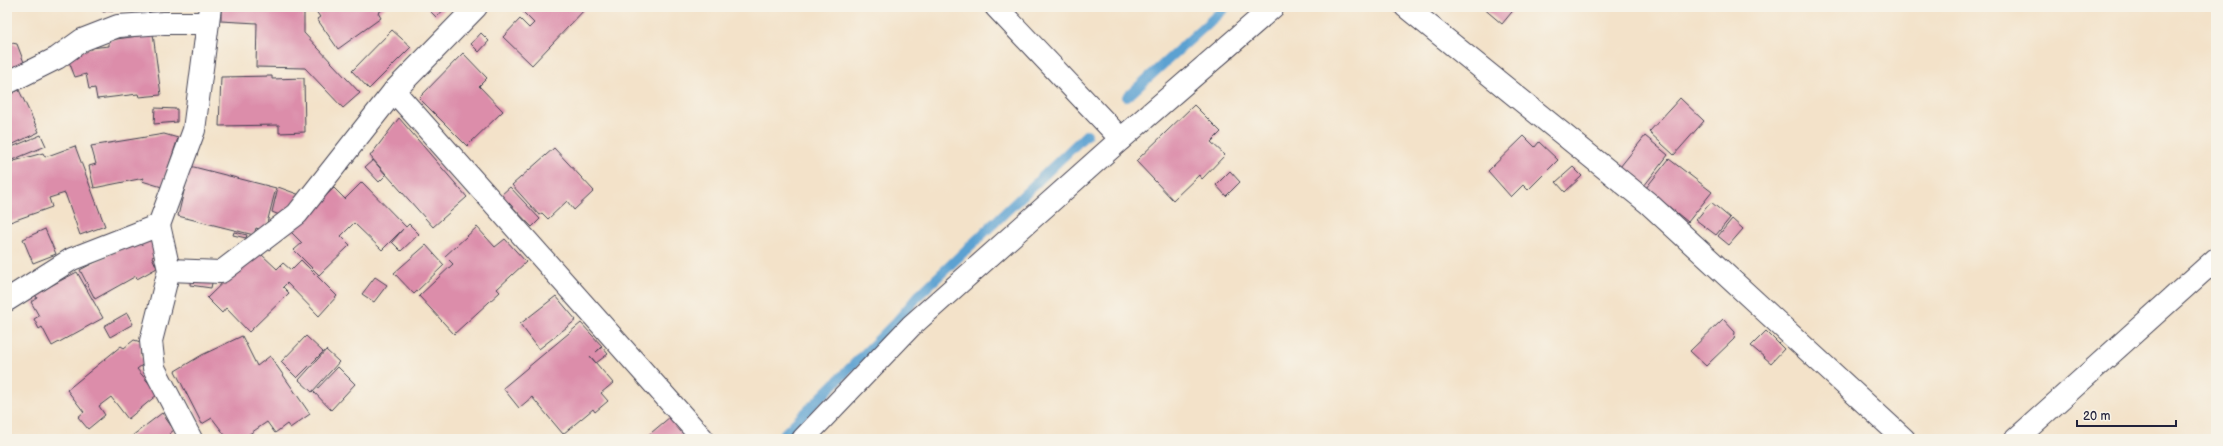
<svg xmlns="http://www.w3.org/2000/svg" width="2223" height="446" font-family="'Balsamiq Sans',sans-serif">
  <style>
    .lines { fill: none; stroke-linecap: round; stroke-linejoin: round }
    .stream { stroke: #5ba1d1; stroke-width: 10 }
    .building { fill: #dc8daa }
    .minor-casing { stroke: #413f50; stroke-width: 24 }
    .minor { stroke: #fff; stroke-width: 22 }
  </style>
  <rect width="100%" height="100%" fill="#f7f3e8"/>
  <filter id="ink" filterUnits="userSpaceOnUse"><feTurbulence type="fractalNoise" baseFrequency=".025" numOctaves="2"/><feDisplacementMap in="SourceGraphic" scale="8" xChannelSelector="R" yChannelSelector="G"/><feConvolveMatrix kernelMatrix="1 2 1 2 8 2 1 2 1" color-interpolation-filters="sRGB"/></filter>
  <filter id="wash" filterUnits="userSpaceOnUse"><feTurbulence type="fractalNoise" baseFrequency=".012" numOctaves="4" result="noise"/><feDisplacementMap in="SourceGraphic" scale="16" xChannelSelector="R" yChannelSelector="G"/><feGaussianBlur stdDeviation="0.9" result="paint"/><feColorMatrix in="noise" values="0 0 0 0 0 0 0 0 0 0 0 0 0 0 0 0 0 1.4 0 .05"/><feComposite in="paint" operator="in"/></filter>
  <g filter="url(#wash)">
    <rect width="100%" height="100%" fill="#f3e2c9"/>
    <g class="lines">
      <g class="stream">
        <polyline points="1127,97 1226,7"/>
        <polyline points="779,439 896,322 919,295 1087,134"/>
      </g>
    </g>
    <g id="blocks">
      <g class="building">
        <polygon points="101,7 129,7 129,8 103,12"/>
        <polygon points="221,7 304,7 304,33 360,93 343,108 305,68 256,67 257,23 221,21"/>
        <polygon points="313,7 386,7 378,13 381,18 338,49 317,19 320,17"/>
        <polygon points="426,7 447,7 436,17"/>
        <polygon points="520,7 587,7 532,65 503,37 520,19 529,28 534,23 519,8"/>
        <polygon points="1482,7 1516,7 1502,24"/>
        <polygon points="392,30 411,47 369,89 352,71"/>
        <polygon points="481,33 489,41 479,52 471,44"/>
        <polygon points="153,34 161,95 139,97 138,94 97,99 95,88 89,89 86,74 75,77 66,54 90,48 109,46 109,40"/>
        <polygon points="7,42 17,44 25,65 7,69"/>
        <polygon points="463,53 487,78 479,86 503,111 467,146 419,98"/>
        <polygon points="272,76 272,79 304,78 305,132 279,133 279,125 219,126 221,77"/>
        <polygon points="19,90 39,132 7,147 7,95"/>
        <polygon points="1680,98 1704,121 1674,155 1649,132"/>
        <polygon points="1194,105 1221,132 1211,142 1225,155 1202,179 1199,175 1173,200 1136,161"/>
        <polygon points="155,108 177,109 177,122 154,124"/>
        <polygon points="399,118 467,197 433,227 370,156"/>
        <polygon points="164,134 178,138 162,187 142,181 144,178 94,188 89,166 96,164 91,146"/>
        <polygon points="41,135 46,146 7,162 7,149"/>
        <polygon points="1524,136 1535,147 1539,142 1558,160 1528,190 1523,185 1511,197 1488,171"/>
        <polygon points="1645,136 1668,155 1644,186 1620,167"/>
        <polygon points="75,146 105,226 80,235 65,193 49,198 52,207 10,222 7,215 7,163 43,153 45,157"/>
        <polygon points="554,148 594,191 574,210 567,201 548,219 542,213 539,215 512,185"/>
        <polygon points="1669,159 1712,192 1688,222 1646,188"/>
        <polygon points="373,160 386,175 379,182 365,167"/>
        <polygon points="190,166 276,188 265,231 256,228 254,235 178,216"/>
        <polygon points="1573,167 1582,176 1565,192 1556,182"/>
        <polygon points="1230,171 1240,182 1226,196 1216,185"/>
        <polygon points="362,182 406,227 409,224 419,234 401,251 392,242 403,229 382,250 354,223 341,236 350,245 319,275 294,250 302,243 289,230 334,188 345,199"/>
        <polygon points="278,187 300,195 282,216 272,212"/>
        <polygon points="510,187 540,219 532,227 501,195"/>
        <polygon points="1711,202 1730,218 1716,235 1696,220"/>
        <polygon points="1732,219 1743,229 1729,245 1718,236"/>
        <polygon points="477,227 495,247 505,239 526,262 497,289 500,292 454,334 419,296 453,264 445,256"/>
        <polygon points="45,229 56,254 33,263 23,239"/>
        <polygon points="234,232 247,235 246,238 233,235"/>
        <polygon points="152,235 156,255 152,257 157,268 137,279 136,276 95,299 80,270 142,237"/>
        <polygon points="426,245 444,265 414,294 394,273"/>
        <polygon points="261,254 277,269 283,263 291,270 301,260 337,296 319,316 287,283 283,287 289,293 249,332 226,308 222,313 207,298 247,259"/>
        <polygon points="77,272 103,318 52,346 42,327 39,329 34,319 39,316 31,302 37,298 35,294"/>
        <polygon points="191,274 213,278 211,288 190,285"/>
        <polygon points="375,277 387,285 374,302 362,294"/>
        <polygon points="556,296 576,320 539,349 520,324"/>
        <polygon points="127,313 133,324 110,337 104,326"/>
        <polygon points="1723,319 1735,332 1734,339 1706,366 1690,351"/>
        <polygon points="581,323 602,346 596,352 602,347 608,354 596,363 590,356 613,383 601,393 608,401 595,412 593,409 563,434 532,397 519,408 503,388"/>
        <polygon points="1766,331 1784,349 1771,363 1751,346"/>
        <polygon points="242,336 257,366 270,356 310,414 290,428 287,424 275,433 267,422 242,439 228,439 212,418 202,424 175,371 202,355"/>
        <polygon points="306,336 323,352 297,378 281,362"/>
        <polygon points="134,340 141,342 141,357 146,362 137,369 158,394 128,419 111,397 99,406 105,415 88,429 78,417 84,412 67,390 121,346 124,348"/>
        <polygon points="326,350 339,362 312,392 299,380"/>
        <polygon points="338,367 355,384 331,410 314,392"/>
        <polygon points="162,413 174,430 169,434 173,439 128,439"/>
        <polygon points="670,417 688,439 646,439 645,438"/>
      </g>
    </g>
  </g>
  <g filter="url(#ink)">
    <use href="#blocks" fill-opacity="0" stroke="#413f50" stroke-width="1"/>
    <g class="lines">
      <defs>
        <g id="minor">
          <polyline points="996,7 1121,139"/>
          <polyline points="1406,7 1648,203 1904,439"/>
          <polyline points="7,83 57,58 82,40 118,26 164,23 208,23"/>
          <polyline points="394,91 703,439"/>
          <polyline points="169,270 221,272 297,214 394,91 476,7"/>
          <polyline points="7,300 72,259 159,225"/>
          <polyline points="191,439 154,368 151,341 169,270 159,225 194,130 210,7"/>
          <polyline points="803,439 911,326 1121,139 1273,7"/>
          <polyline points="2016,439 2216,259"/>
        </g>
      </defs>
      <use href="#minor" class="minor-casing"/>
      <use href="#minor" class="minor"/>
    </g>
  </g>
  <rect width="2223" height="446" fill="none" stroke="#f7f3e8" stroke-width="24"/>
  <path d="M2077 420v6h99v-6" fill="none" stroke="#22223b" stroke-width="2"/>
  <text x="2083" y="420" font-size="12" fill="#22223b" stroke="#f7f3e8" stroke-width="3" paint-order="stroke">20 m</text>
</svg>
